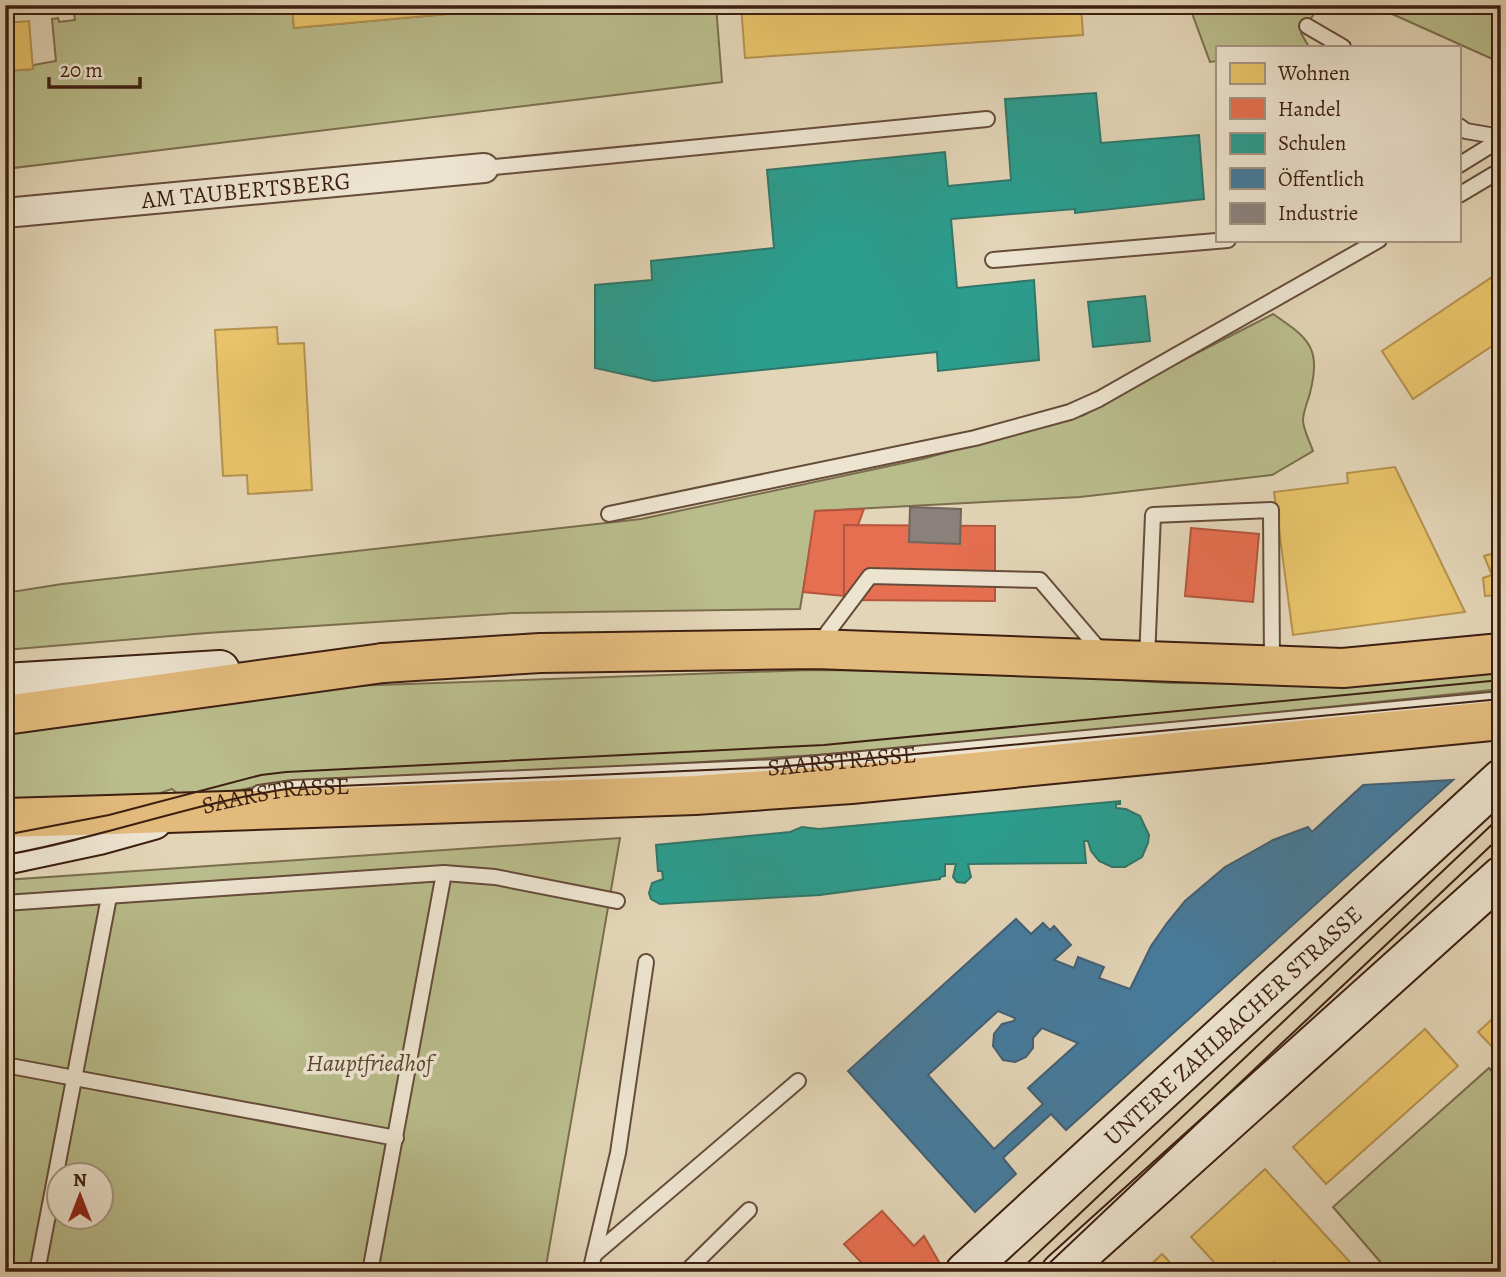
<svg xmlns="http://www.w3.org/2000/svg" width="1506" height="1277" font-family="Alegreya,serif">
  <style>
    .green { fill: #b9bc8b; stroke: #7b6e4e; stroke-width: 2; fill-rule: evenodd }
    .homes { fill: #e9c46a; stroke: #b5924f; stroke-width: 2 }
    .shops { fill: #e76f51; stroke: #b4573e; stroke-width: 2 }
    .schools { fill: #2a9d8f; stroke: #307769; stroke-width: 2 }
    .public { fill: #457b9d; stroke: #435f73; stroke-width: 2; fill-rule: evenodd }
    .industry { fill: #8a817c; stroke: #73645c; stroke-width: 2 }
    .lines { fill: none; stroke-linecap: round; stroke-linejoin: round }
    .lane-casing { stroke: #664c3a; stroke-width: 18 }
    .street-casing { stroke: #664c3a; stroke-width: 32 }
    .secondary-casing { stroke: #3d1f11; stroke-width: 42 }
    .primary-casing { stroke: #3d1f11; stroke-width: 42 }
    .highway-casing { stroke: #3d1f11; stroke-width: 42 }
    .lane { stroke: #ede4d0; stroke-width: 14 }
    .street { stroke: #ede4d0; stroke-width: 28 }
    .secondary { stroke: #ede4d0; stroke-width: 38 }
    .primary { stroke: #e2ba7c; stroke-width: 38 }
    .highway { stroke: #e2ba7c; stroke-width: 38 }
    .tram { stroke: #3d1f11; stroke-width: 2 }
    .labels { text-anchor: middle; stroke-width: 7; stroke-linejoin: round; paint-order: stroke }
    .street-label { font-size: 24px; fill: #3d1f11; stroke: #ede4d0 }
    .park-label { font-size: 24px; font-style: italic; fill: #5c4630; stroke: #ede4d0 }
  </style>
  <rect width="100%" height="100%" fill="#e3d5b7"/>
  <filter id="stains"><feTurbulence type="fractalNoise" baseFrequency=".00286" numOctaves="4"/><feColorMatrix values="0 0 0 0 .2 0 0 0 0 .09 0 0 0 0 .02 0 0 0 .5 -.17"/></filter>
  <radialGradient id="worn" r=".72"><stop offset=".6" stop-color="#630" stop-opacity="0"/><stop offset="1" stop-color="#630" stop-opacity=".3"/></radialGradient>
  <g class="green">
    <polygon points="73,5 292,5 294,28 546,5 550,5 551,11 588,7 589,5 716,5 722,82 5,169 5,71 33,69 33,65 56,61 52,19 58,18 59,22 75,20"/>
    <polygon points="1189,5 1320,5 1301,33 1309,47 1217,47 1217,61 1210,62"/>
    <polygon points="1372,5 1501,5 1501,62 1499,62"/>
    <path d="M 1273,314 C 1310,339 1321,348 1310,393 C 1308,401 1303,412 1303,420 C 1303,429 1310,442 1313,451 L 1272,475 L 1080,497 L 816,511 L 800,609 L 512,613 L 207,633 L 5,650 L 5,593 L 62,584 L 641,519 L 922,459 L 1084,415 L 1160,372 Z"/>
    <polygon points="1501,662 1501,684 1492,685 1492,690 1050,736 816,755 523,773 322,779 281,782 209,796 188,797 184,793 178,794 172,789 149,797 5,799 5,731 319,687 810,670 991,672 1171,683 1309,684"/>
    <path d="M 620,838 L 545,1272 L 5,1272 L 5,880 ZM 60,1176 L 102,1176 L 102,1218 L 60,1218 Z"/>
    <polygon points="1489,1068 1501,1082 1501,1272 1389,1272 1333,1207"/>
  </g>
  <g class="homes">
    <polygon points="292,5 546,5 294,28"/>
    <polygon points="741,5 1081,5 1083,35 745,58"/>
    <polygon points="29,21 33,69 5,71 5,23"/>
    <polygon points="1501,271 1501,340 1413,399 1382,351"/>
    <polygon points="277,327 278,344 304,343 312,490 248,494 247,475 223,476 215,330"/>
    <polygon points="1395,467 1465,612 1293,635 1274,492 1348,483 1347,473"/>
    <polygon points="1501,551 1501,606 1497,595 1485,596 1483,578 1492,575 1484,556"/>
    <polygon points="1501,1011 1501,1056 1478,1032"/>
    <polygon points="1425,1029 1458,1066 1326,1184 1293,1147"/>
    <polygon points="1265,1169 1359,1272 1283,1272 1274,1262 1263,1272 1223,1272 1191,1237"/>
    <polygon points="1162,1254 1179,1272 1143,1272"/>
  </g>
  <g class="shops">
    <polygon points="864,509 858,525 844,525 844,596 803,592 815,511"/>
    <polygon points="844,525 995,526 995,601 844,600"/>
    <polygon points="1191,528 1259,534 1253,602 1185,596"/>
    <polygon points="882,1211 914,1246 924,1236 939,1262 928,1272 870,1272 844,1244"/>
  </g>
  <g class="schools">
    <polygon points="1096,93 1101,143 1199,135 1204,199 1075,213 1075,209 951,219 957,288 1034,280 1039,360 938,371 937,352 654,381 595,368 595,285 652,280 651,261 774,248 767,170 945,152 948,186 1011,180 1005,99"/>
    <polygon points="1145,296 1150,341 1093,347 1088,302"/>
    <polygon points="1120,801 1120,804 1116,804 1116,808 1126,809 1140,816 1149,835 1148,843 1142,857 1125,867 1112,867 1099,861 1091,851 1088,841 1084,841 1086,863 968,864 971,877 965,883 957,882 953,877 956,864 945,864 945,876 940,877 940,879 820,895 660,904 651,899 649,893 652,883 663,879 662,871 658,871 656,845 790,832 802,827 819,829"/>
  </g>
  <path class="public" d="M 1453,780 L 1066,1130 L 1051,1114 L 1003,1158 L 1016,1174 L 975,1212 L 848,1071 L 1016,919 L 1031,934 L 1043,923 L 1050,930 L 1054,926 L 1071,945 L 1054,960 L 1074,968 L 1078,957 L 1104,967 L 1099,978 L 1130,989 L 1151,946 L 1167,923 L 1185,901 L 1225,867 L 1273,840 L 1308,827 L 1312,832 L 1363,785 ZM 998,1011 L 1015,1018 L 1014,1021 L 1002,1024 L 994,1034 L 993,1046 L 1003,1060 L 1015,1062 L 1026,1057 L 1033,1048 L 1033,1038 L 1042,1028 L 1078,1043 L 1028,1088 L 1043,1104 L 994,1149 L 928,1075 Z"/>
  <polygon class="industry" points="910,507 961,509 960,544 909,542"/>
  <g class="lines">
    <defs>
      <g id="lane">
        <polyline points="1307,26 1343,47"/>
        <polyline points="1459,126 1466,131 1501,137"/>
        <polyline points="1459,165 1501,139"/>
        <polyline points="484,168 987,119"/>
        <polyline points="1459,195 1501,170"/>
        <polyline points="993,260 1228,240"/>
        <polyline points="609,514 975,438 1070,412 1099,399 1379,240"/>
        <polyline points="818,645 870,576 1040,580 1103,654"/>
        <polyline points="1147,659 1153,515 1271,510 1272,665"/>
        <path id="s1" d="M 259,793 L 293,788 L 777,767 L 1501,699"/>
        <polyline points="5,903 444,873 495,877 617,901"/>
        <polyline points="5,1065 396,1138"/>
        <polyline points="594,1255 798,1081"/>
        <polyline points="37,1272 109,897"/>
        <polyline points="370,1272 444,873"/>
        <polyline points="590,1272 618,1153 646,962"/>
        <polyline points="686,1272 749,1210"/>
      </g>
      <g id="street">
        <path id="s2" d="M 5,213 L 484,168"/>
      </g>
      <g id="secondary">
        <polyline points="5,683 220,670"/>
        <polyline points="5,855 99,835 153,820"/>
        <path id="s3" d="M 965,1272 L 1501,779"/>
        <polyline points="1061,1272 1501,876"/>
      </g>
      <g id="primary">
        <polyline points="383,663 540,653 815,649 1343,668 1501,653"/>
        <polyline points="109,815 695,795 851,784 1501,720"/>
      </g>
      <g id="highway">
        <polyline points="5,715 383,663"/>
        <polyline points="5,818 109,815"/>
      </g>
    </defs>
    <use href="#lane" class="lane-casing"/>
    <use href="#street" class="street-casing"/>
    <use href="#secondary" class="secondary-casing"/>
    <use href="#primary" class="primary-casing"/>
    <use href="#highway" class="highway-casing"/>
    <use href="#lane" class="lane"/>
    <use href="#street" class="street"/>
    <use href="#secondary" class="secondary"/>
    <use href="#primary" class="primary"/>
    <use href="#highway" class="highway"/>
    <g class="tram">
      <polyline points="5,835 109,815 261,775 286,772 824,745 1501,680"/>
      <path id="s4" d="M 5,855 C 102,838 195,802 293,788 L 777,767 L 1501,699"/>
      <polyline points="1018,1272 1501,816"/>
      <polyline points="1040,1272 1501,836"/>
    </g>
  </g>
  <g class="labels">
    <g class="street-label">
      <text dy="8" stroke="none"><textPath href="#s2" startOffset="242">AM TAUBERTSBERG</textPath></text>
      <text dy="8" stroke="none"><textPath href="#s1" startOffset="584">SAARSTRASSE</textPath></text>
      <text dy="8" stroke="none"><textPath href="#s4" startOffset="278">SAARSTRASSE</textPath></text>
      <text dy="8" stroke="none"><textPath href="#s3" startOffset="364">UNTERE ZAHLBACHER STRASSE</textPath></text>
    </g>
    <g class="park-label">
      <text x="369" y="1071">Hauptfriedhof</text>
    </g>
  </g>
  <rect width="1506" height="1277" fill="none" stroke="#e3d5b7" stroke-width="28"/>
  <rect x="7" y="7" width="1492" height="1263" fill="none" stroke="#3d1f11" stroke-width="3.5"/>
  <rect x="14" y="14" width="1478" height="1249" fill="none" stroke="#3d1f11" stroke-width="2"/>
  <rect x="1216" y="46" width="245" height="196" fill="#ede4d0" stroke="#a79584" stroke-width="2"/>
  <rect x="1230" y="63" width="35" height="21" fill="#e9c46a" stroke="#a79584" stroke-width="2"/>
  <text x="1278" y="80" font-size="21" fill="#3d1f11">Wohnen</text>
  <rect x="1230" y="98" width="35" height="21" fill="#e76f51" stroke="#a79584" stroke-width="2"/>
  <text x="1278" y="116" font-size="21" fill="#3d1f11">Handel</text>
  <rect x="1230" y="133" width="35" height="21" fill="#2a9d8f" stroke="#a79584" stroke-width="2"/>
  <text x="1278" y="150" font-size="21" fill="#3d1f11">Schulen</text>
  <rect x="1230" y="168" width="35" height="21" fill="#457b9d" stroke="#a79584" stroke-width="2"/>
  <text x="1278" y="186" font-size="21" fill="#3d1f11">Öffentlich</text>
  <rect x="1230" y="203" width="35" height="21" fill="#8a817c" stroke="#a79584" stroke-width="2"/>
  <text x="1278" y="220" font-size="21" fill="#3d1f11">Industrie</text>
  <g transform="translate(80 1196)"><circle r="33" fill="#ede4d0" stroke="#a79584" stroke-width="2"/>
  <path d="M0-5L12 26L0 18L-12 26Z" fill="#8f2418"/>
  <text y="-10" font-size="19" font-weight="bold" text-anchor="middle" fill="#3d1f11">N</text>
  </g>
  <path d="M49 77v10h91v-10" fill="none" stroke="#3d1f11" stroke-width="3.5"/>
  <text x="60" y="77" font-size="21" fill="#3d1f11" stroke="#ede4d0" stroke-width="5" paint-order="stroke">20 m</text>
  <rect width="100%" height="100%" filter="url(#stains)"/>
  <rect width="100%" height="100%" fill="url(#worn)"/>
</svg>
